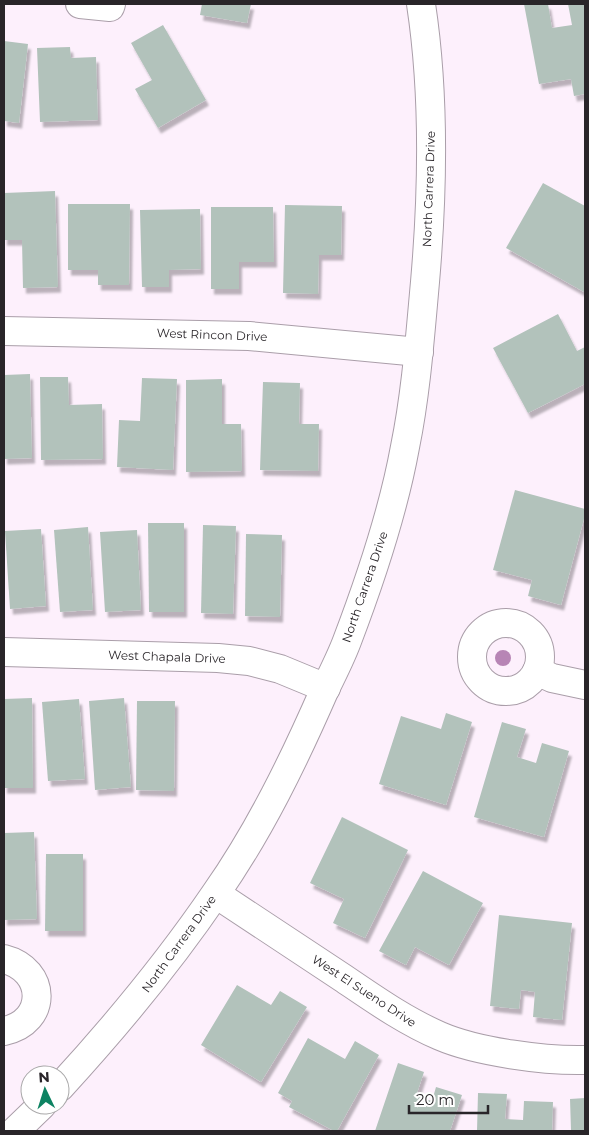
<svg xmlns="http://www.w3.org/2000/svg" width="589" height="1135" font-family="Montserrat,sans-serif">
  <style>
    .building { fill: #b2c2bb; filter: url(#shadow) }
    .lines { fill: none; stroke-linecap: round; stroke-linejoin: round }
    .minor-casing { stroke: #aa9ea9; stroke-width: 30 }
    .tertiary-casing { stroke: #aa9ea9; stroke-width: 30 }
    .minor { stroke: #fff; stroke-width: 28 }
    .tertiary { stroke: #fff; stroke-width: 28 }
    .tree { fill: #b785b5 }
    .labels { text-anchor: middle; stroke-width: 4.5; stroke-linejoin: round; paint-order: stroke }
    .street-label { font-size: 12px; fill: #292529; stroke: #fff }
  </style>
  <defs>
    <filter id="shadow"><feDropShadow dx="3" dy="5.5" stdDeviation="1" flood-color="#0004"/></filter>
  </defs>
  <rect width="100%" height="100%" fill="#fdf0fc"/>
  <g class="building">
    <polygon points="202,4 251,4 247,23 200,15"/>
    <polygon points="524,4 548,4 552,28 572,25 568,4 585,4 585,94 574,96 571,79 539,84"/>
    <polygon points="163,25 206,100 158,128 135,89 152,80 131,43"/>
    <polygon points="4,41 28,44 19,123 4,121"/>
    <polygon points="70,47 71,58 96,57 98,120 40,122 37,48"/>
    <polygon points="543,183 585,206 584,292 506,248"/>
    <polygon points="55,191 58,287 23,288 22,240 4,240 4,193"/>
    <polygon points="68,204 130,204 129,285 98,285 98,270 68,270"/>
    <polygon points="285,205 342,206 341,255 319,255 318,294 283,293"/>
    <polygon points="211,207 273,207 274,262 239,262 239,289 211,289"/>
    <polygon points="200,209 201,269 169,270 169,287 142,287 140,210"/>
    <polygon points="558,314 577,351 585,347 585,384 528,413 493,348"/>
    <polygon points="30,374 32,458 4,459 4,375"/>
    <polygon points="40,377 68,377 69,405 102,404 103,459 41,460"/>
    <polygon points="142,378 177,379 173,470 117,467 119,420 140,421"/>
    <polygon points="222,379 222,424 241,424 242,471 186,472 186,380"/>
    <polygon points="263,382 300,383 299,424 319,424 318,471 260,470"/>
    <polygon points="515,490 585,509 585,515 561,605 528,596 532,580 493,570"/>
    <polygon points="148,523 184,523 184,612 149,612"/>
    <polygon points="203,525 236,526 233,614 201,613"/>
    <polygon points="88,527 93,610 60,612 54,530"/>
    <polygon points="41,529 46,606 10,609 5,531"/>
    <polygon points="137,530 141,610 105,612 100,532"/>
    <polygon points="246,534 282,535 280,617 245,616"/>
    <polygon points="32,698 33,788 4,788 4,699"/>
    <polygon points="124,698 131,787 95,790 89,701"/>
    <polygon points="79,699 85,779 48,781 42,702"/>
    <polygon points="137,701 175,701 174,791 136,790"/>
    <polygon points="446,713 472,722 446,805 379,784 401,716 441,729"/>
    <polygon points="502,722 526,729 517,757 536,763 542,743 569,751 544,837 474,817"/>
    <polygon points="342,817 408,850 365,938 333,923 344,899 310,883"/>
    <polygon points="34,832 37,919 4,920 4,833"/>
    <polygon points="46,854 83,854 83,931 45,931"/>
    <polygon points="423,871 483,903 449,965 415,947 406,965 379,951"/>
    <polygon points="499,915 572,923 562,1020 533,1017 535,992 521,990 519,1009 490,1006"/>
    <polygon points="237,985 271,1005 280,991 307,1007 261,1082 201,1045"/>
    <polygon points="308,1038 345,1059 355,1041 379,1055 337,1131 334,1131 289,1107 292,1101 278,1093"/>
    <polygon points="398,1063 424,1072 416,1096 432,1101 436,1087 462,1095 450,1131 375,1131"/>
    <polygon points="478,1093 507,1094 505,1119 523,1120 524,1101 553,1102 552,1131 477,1131"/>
    <polygon points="585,1098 585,1131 571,1131 570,1099"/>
  </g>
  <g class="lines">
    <defs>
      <g id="minor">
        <polyline points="80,4 110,7 111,4"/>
        <polyline points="4,331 249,336 419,352"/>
        <circle cx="506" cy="657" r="34"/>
        <polyline points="4,652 218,658 249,661 280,669 326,688"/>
        <polyline points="537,671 552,678 585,685"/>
        <path d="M 216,894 C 258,922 300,950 343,978 C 374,999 405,1021 440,1036 C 477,1052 545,1061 585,1060"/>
        <path d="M 4,959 C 47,970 48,1022 4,1031"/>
      </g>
      <g id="tertiary">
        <path d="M 60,1087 C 116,1026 169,962 216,893 C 260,830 294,760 325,689 C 333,673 341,657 347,641 C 371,578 393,513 405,447 C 416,393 420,337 425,282 C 433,190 435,96 421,4"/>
        <polyline points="15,1131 42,1105"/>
      </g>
    </defs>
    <use href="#minor" class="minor-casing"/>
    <use href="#tertiary" class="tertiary-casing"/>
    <use href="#minor" class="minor"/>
    <use href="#tertiary" class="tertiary"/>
  </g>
  <circle class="tree" cx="503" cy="658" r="8"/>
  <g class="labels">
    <g class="street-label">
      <text transform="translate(429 189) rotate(-88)" y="4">North Carrera Drive</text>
      <text transform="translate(212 335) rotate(2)" y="4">West Rincon Drive</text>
      <text transform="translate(365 587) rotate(-71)" y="4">North Carrera Drive</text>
      <text transform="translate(167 657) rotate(2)" y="4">West Chapala Drive</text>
      <text transform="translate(179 944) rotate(-54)" y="4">North Carrera Drive</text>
      <text transform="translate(364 991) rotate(33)" y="4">West El Sueno Drive</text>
    </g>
  </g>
  <rect width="589" height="1135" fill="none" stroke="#292529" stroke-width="10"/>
  <g transform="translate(45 1090) rotate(356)"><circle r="24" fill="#ffffff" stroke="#a9a8a9"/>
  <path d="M0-4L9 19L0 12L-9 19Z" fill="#0d8362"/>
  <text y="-8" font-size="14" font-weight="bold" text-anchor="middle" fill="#292529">N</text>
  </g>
  <path d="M409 1105v8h79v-8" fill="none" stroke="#292529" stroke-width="2.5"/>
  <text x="416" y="1105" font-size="15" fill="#292529" stroke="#ffffff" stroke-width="4" paint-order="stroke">20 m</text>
</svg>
